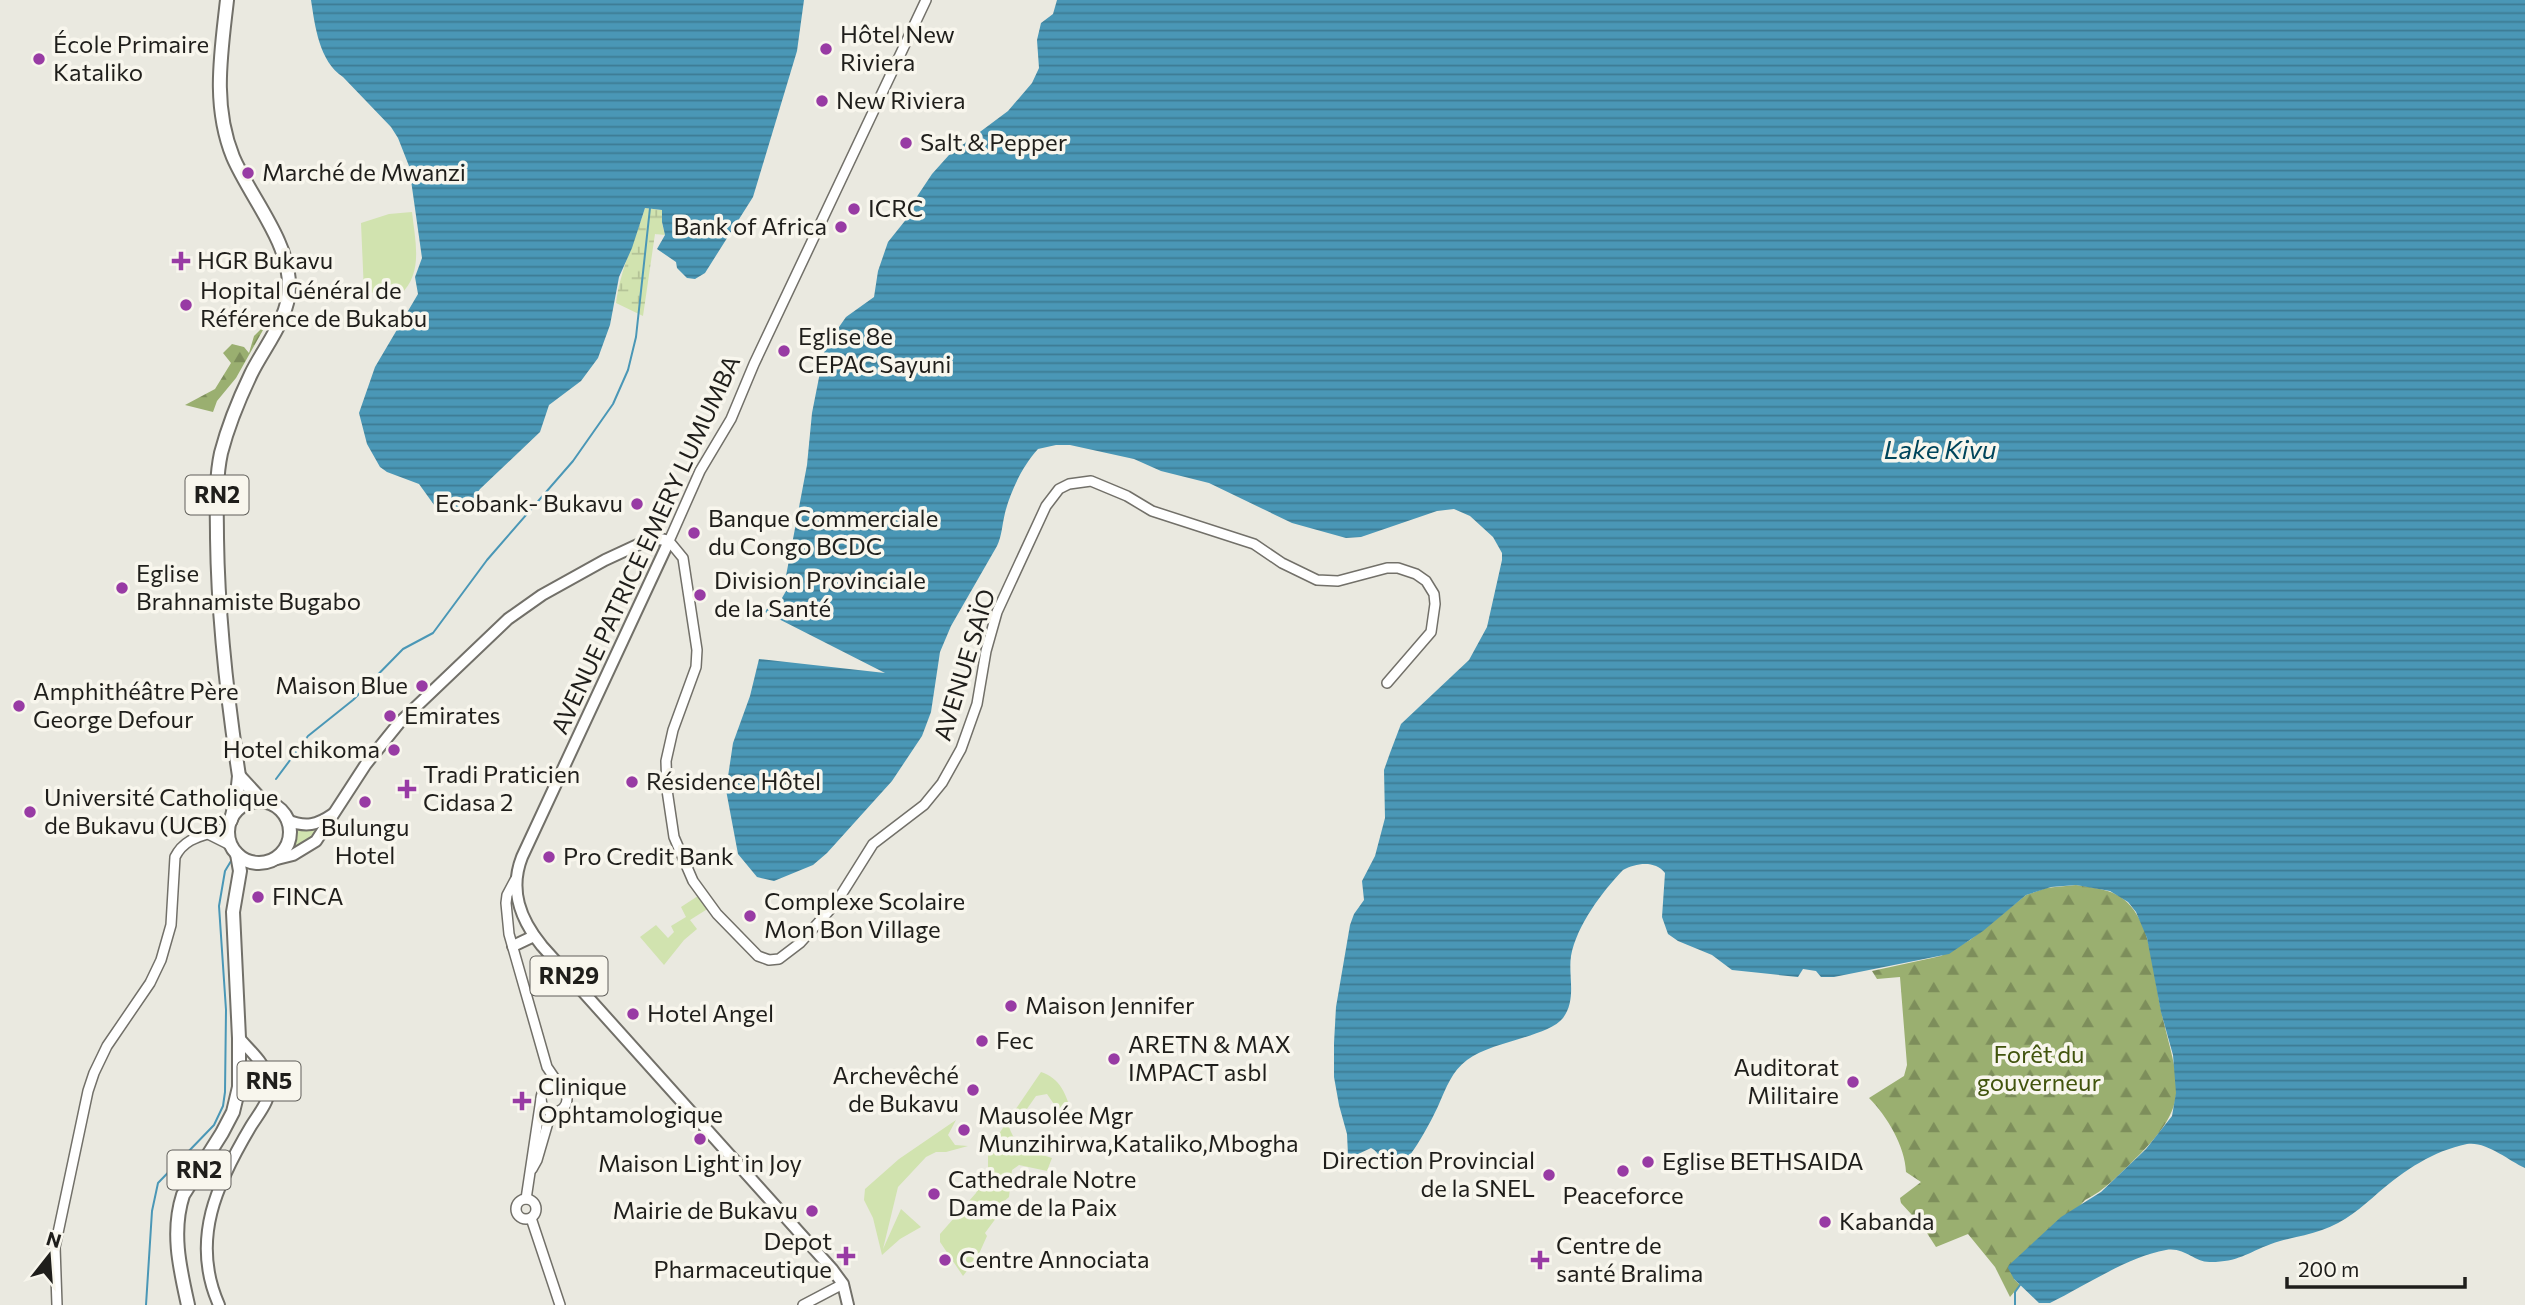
<svg xmlns="http://www.w3.org/2000/svg" width="2525" height="1305" font-family="Commissioner,sans-serif">
  <style>
    .grass { fill: url(#grass-tufts) }
    .forest { fill: url(#forest-firs) }
    .wetland { fill: url(#wetland-marsh) }
    .park { fill: #d1e3af }
    .water { fill: url(#water-rules) }
    .lines { fill: none; stroke-linecap: round; stroke-linejoin: round }
    .stream { stroke: #4a97b6; stroke-width: 2 }
    .minor-casing { stroke: #727069; stroke-width: 12 }
    .major-casing { stroke: #727069; stroke-width: 14 }
    .highway-casing { stroke: #727069; stroke-width: 16 }
    .minor { stroke: #fff; stroke-width: 9 }
    .major { stroke: #fff; stroke-width: 10 }
    .highway { stroke: #fff; stroke-width: 12 }
    .poi-dot { fill: #983ba4; stroke: #f8f6ed; stroke-width: 2.5 }
    .labels { text-anchor: middle; stroke-width: 7; stroke-linejoin: round; paint-order: stroke }
    .shield { fill: #f8f6ed; stroke: #605f5a; stroke-width: 2 }
    .shield-label { font-size: 23px; font-weight: bold; fill: #1f1e1b }
    .poi-label { font-size: 24px; fill: #1f1e1b; stroke: #f8f6ed; text-anchor: start }
    .street-label { font-size: 24px; fill: #1f1e1b; stroke: #f8f6ed }
    .park-label { font-size: 24px; fill: #41540d; stroke: #f8f6ed }
    .water-label { font-size: 26px; font-style: italic; fill: #00455b; stroke: #f8f6ed }
  </style>
  <defs>
    <pattern id="grass-tufts" width="24" height="20" patternUnits="userSpaceOnUse" patternTransform="scale(1.75)"><rect width="24" height="20" fill="#d1e3af"/><path d="M3 7l-1-3M5 7V3M7 7l1-3M15 17l-1-3M17 17v-4M19 17l1-3" fill="none" stroke="#b3c296"/></pattern>
    <pattern id="forest-firs" width="22" height="20" patternUnits="userSpaceOnUse" patternTransform="scale(1.75)"><rect width="22" height="20" fill="#9aaf70"/><path d="M5 1l3.5 6h-7zM16 11l3.5 6h-7z" fill="#7d8e5b"/></pattern>
    <pattern id="wetland-marsh" width="20" height="14" patternUnits="userSpaceOnUse" patternTransform="scale(1.75)"><rect width="20" height="14" fill="#d1e3af"/><path d="M1 5h8M5 5V1M11 12h8M15 12V8" fill="none" stroke="#b3c296"/></pattern>
    <pattern id="water-rules" width="6" height="5" patternUnits="userSpaceOnUse" patternTransform="scale(1.75)"><rect width="6" height="5" fill="#4a97b6"/><path d="M0 2.5h6" fill="none" stroke="#3d7b93"/></pattern>
  </defs>
  <rect width="100%" height="100%" fill="#eae9e0"/>
  <polygon class="grass" points="296,827 319,829 303,844 288,851 293,842"/>
  <g class="forest">
    <polygon points="267,323 236,378 217,401 213,412 185,405 215,389 231,363 223,353 232,344 244,347 249,353 254,336"/>
    <path d="M 2076,885 C 2111,890 2127,892 2143,926 C 2153,952 2155,982 2161,1010 C 2177,1083 2195,1101 2135,1159 C 2119,1175 2105,1190 2085,1200 L 2014,1279 L 2020,1285 L 2010,1297 L 1995,1267 L 1968,1234 L 1936,1247 L 1923,1227 L 1901,1203 L 1900,1198 L 1921,1182 L 1906,1172 C 1905,1146 1887,1116 1869,1098 L 1904,1076 L 1907,1065 L 1900,977 L 1877,979 L 1872,971 L 1941,956 L 1970,940 L 2026,895 L 2046,888 Z"/>
  </g>
  <path class="wetland" d="M 645,208 L 662,210 L 662,223 L 665,235 L 655,234 L 643,316 L 616,303 C 620,270 635,240 645,208 Z"/>
  <g class="park">
    <path d="M 412,212 C 415,241 424,273 400,295 L 364,292 L 361,223 L 389,214 Z"/>
    <polygon points="701,894 709,908 690,920 697,929 684,940 664,965 640,937 656,925 668,938 674,932 671,926 686,917 681,907"/>
    <path d="M 1041,1072 C 1060,1078 1067,1095 1071,1113 L 1056,1107 L 1047,1094 L 1036,1096 L 1017,1123 L 1011,1123 L 1009,1127 C 1016,1148 1032,1152 1052,1158 L 1047,1171 L 1019,1165 L 1012,1170 L 1009,1197 L 1002,1203 L 999,1214 L 985,1233 L 987,1236 L 978,1256 L 963,1276 L 940,1242 L 940,1234 L 976,1193 L 988,1167 L 988,1150 Z"/>
    <polygon points="956,1120 948,1135 955,1145 968,1146 946,1152 936,1152 926,1157 898,1187 883,1249 901,1209 921,1227 900,1239 882,1255 873,1218 864,1200 865,1189 899,1159"/>
  </g>
  <g class="water">
    <path d="M 311,0 L 804,0 L 797,51 L 753,197 L 705,273 L 695,279 L 687,278 L 677,268 L 676,262 L 657,249 L 665,235 L 662,222 L 662,210 L 645,208 L 632,248 L 619,277 L 610,325 L 598,358 L 581,381 L 549,405 L 540,432 L 480,489 L 470,503 L 458,511 L 448,513 L 437,509 L 419,484 L 387,472 L 380,467 L 367,444 L 359,413 L 375,367 L 418,294 L 415,277 L 422,258 L 409,166 L 398,138 L 391,127 L 343,77 C 319,61 315,26 311,0 Z"/>
    <path d="M 1057,0 L 2525,0 L 2525,1168 C 2508,1160 2486,1141 2467,1144 C 2433,1151 2405,1170 2379,1192 C 2361,1208 2345,1222 2322,1230 C 2306,1236 2287,1238 2271,1244 C 2247,1253 2238,1262 2211,1262 C 2194,1263 2186,1247 2166,1250 C 2127,1257 2085,1286 2050,1303 L 2039,1303 L 2014,1279 L 2008,1268 L 2009,1265 L 2061,1217 L 2101,1192 L 2146,1149 L 2172,1116 L 2176,1093 L 2173,1055 L 2161,1012 L 2147,938 L 2136,912 L 2128,902 L 2110,891 L 2076,885 L 2051,887 L 2026,895 L 1983,931 L 1949,954 L 1834,977 L 1821,977 L 1816,971 L 1803,969 L 1798,977 L 1732,970 L 1712,955 L 1678,941 L 1668,934 L 1662,917 L 1665,873 C 1655,860 1636,863 1623,870 C 1602,892 1577,925 1571,956 C 1568,976 1577,999 1563,1018 C 1548,1037 1492,1041 1467,1060 C 1452,1071 1446,1088 1439,1104 C 1430,1124 1412,1157 1396,1171 C 1385,1169 1381,1153 1371,1148 L 1356,1155 L 1348,1155 L 1347,1134 L 1339,1105 L 1334,1077 L 1334,1043 L 1336,1007 L 1350,925 L 1354,914 L 1364,900 L 1362,881 L 1375,856 L 1385,818 L 1384,770 L 1390,753 L 1401,724 L 1469,660 L 1487,627 L 1502,560 L 1502,553 L 1493,537 L 1470,516 L 1454,509 L 1437,511 L 1361,537 L 1346,538 L 1292,523 L 1209,483 L 1161,471 L 1134,459 L 1070,445 L 1056,445 L 1038,449 C 1023,465 1010,492 1005,513 C 1002,525 1002,535 997,546 L 951,626 L 940,652 L 931,712 L 922,736 L 892,781 L 827,853 L 813,865 L 774,881 L 757,877 L 738,854 L 726,790 L 733,743 L 750,696 L 759,659 L 885,673 L 765,612 L 772,601 L 782,598 L 786,591 L 786,576 L 807,465 L 812,413 L 825,347 L 846,317 L 874,297 L 878,271 L 888,242 L 908,217 L 914,201 L 932,174 L 949,155 L 1008,111 L 1032,83 L 1039,68 L 1037,40 L 1041,23 L 1053,14 Z"/>
  </g>
  <g class="lines">
    <g class="stream">
      <polyline points="276,779 308,736 353,700 403,649 433,633 487,560 573,461 613,404 628,370 636,337 650,208"/>
      <polyline points="146,1305 152,1211 158,1183 214,1125 223,1106 225,1092 226,1010 219,906 225,871 231,861"/>
      <polyline points="2015,1305 2015,1292 2020,1285"/>
    </g>
    <defs>
      <g id="minor">
        <polyline points="926,0 754,364 731,419 700,471 669,541 683,558 697,650 696,667 673,730 666,761 667,790 674,837 693,881 717,914 758,956 769,960 779,959 800,943 836,903 873,844 924,805 942,783 961,749 977,704 986,651 997,612 1046,506 1059,489 1069,484 1091,481 1127,496 1152,511 1254,544 1282,563 1317,580 1338,581 1387,568 1398,568 1416,574 1426,581 1434,594 1435,604 1431,632 1387,683"/>
        <polyline points="210,835 232,846"/>
        <polyline points="515,880 507,895 506,903 509,934 547,1067 562,1089"/>
        <circle cx="554" cy="1099" r="13"/>
        <polyline points="532,1169 537,1160 551,1112"/>
        <circle cx="526" cy="1209" r="10"/>
        <polyline points="526,1199 541,1099"/>
        <polyline points="531,1218 560,1305"/>
        <path d="M 57,1305 L 55,1247 L 88,1091 L 94,1073 L 107,1046 L 150,983 L 161,960 L 171,925 L 175,857 C 186,835 207,836 228,827"/>
        <polyline points="803,1305 843,1284"/>
      </g>
      <g id="major">
        <path d="M 287,820 C 306,828 317,825 333,814"/>
        <path d="M 273,860 L 293,855 L 316,841 L 366,764 L 399,723 L 508,619 L 542,595 L 605,560 L 646,541 L 660,539 L 669,541 L 522,857 C 509,890 520,919 542,946 L 832,1269 L 843,1284 L 848,1305"/>
        <polyline points="513,946 534,936"/>
        <path d="M 219,1305 C 190,1240 217,1183 251,1126 C 259,1113 272,1099 269,1082 C 267,1065 250,1051 239,1038"/>
      </g>
      <g id="highway">
        <path d="M 227,0 C 221,54 212,105 233,157 C 250,197 290,242 289,287 C 289,319 264,347 251,374 C 239,399 228,426 221,453 C 215,481 217,510 217,538 C 218,618 227,697 239,776 L 237,795 L 231,820"/>
        <polyline points="239,776 262,801"/>
        <circle cx="259" cy="832" r="31"/>
        <path d="M 188,1305 C 180,1269 171,1232 183,1195 L 222,1133 L 233,1112 L 239,1087 L 239,1038 L 233,912 L 240,871 L 237,854"/>
      </g>
    </defs>
    <use href="#minor" class="minor-casing"/>
    <use href="#major" class="major-casing"/>
    <use href="#highway" class="highway-casing"/>
    <use href="#minor" class="minor"/>
    <use href="#major" class="major"/>
    <use href="#highway" class="highway"/>
  </g>
  <g class="poi-dot">
    <circle cx="826" cy="49" r="7"/>
    <circle cx="39" cy="59" r="7"/>
    <circle cx="822" cy="101" r="7"/>
    <circle cx="906" cy="143" r="7"/>
    <circle cx="248" cy="173" r="7"/>
    <circle cx="854" cy="209" r="7"/>
    <circle cx="841" cy="227" r="7"/>
    <path d="M177.5 250.5h7v7h7v7h-7v7h-7v-7h-7v-7h7z"/>
    <circle cx="186" cy="305" r="7"/>
    <circle cx="784" cy="351" r="7"/>
    <circle cx="637" cy="504" r="7"/>
    <circle cx="694" cy="533" r="7"/>
    <circle cx="122" cy="588" r="7"/>
    <circle cx="700" cy="595" r="7"/>
    <circle cx="422" cy="686" r="7"/>
    <circle cx="19" cy="706" r="7"/>
    <circle cx="390" cy="716" r="7"/>
    <circle cx="394" cy="750" r="7"/>
    <circle cx="632" cy="782" r="7"/>
    <path d="M403.5 778.5h7v7h7v7h-7v7h-7v-7h-7v-7h7z"/>
    <circle cx="365" cy="802" r="7"/>
    <circle cx="30" cy="812" r="7"/>
    <circle cx="549" cy="857" r="7"/>
    <circle cx="258" cy="897" r="7"/>
    <circle cx="750" cy="916" r="7"/>
    <circle cx="1011" cy="1006" r="7"/>
    <circle cx="633" cy="1014" r="7"/>
    <circle cx="982" cy="1041" r="7"/>
    <circle cx="1114" cy="1059" r="7"/>
    <circle cx="1853" cy="1082" r="7"/>
    <circle cx="973" cy="1090" r="7"/>
    <path d="M518.5 1090.5h7v7h7v7h-7v7h-7v-7h-7v-7h7z"/>
    <circle cx="964" cy="1130" r="7"/>
    <circle cx="700" cy="1139" r="7"/>
    <circle cx="1648" cy="1162" r="7"/>
    <circle cx="1623" cy="1171" r="7"/>
    <circle cx="1549" cy="1175" r="7"/>
    <circle cx="934" cy="1194" r="7"/>
    <circle cx="812" cy="1211" r="7"/>
    <circle cx="1825" cy="1222" r="7"/>
    <path d="M842.5 1245.5h7v7h7v7h-7v7h-7v-7h-7v-7h7z"/>
    <circle cx="945" cy="1260" r="7"/>
    <path d="M1536.5 1249.5h7v7h7v7h-7v7h-7v-7h-7v-7h7z"/>
  </g>
  <g class="labels">
    <g class="shield">
      <rect x="185.5" y="475.5" width="63" height="39" rx="5"/>
      <rect x="530.5" y="956.5" width="77" height="39" rx="5"/>
      <rect x="237.5" y="1061.5" width="63" height="39" rx="5"/>
      <rect x="167.5" y="1150.5" width="63" height="39" rx="5"/>
    </g>
    <g class="shield-label">
      <text x="217" y="503">RN2</text>
      <text x="569" y="984">RN29</text>
      <text x="269" y="1089">RN5</text>
      <text x="199" y="1178">RN2</text>
    </g>
    <g class="poi-label">
      <text x="840" y="43">Hôtel New<tspan x="840" dy="28">Riviera</tspan></text>
      <text x="53" y="53">École Primaire<tspan x="53" dy="28">Kataliko</tspan></text>
      <text x="836" y="109">New Riviera</text>
      <text x="920" y="151">Salt &amp; Pepper</text>
      <text x="262" y="181">Marché de Mwanzi</text>
      <text x="868" y="217">ICRC</text>
      <text x="827" y="235" text-anchor="end">Bank of Africa</text>
      <text x="197" y="269">HGR Bukavu</text>
      <text x="200" y="299">Hopital Général de<tspan x="200" dy="28">Référence de Bukabu</tspan></text>
      <text x="798" y="345">Eglise 8e<tspan x="798" dy="28">CEPAC Sayuni</tspan></text>
      <text x="623" y="512" text-anchor="end">Ecobank- Bukavu</text>
      <text x="708" y="527">Banque Commerciale<tspan x="708" dy="28">du Congo BCDC</tspan></text>
      <text x="136" y="582">Eglise<tspan x="136" dy="28">Brahnamiste Bugabo</tspan></text>
      <text x="714" y="589">Division Provinciale<tspan x="714" dy="28">de la Santé</tspan></text>
      <text x="408" y="694" text-anchor="end">Maison Blue</text>
      <text x="33" y="700">Amphithéâtre Père<tspan x="33" dy="28">George Defour</tspan></text>
      <text x="404" y="724">Emirates</text>
      <text x="380" y="758" text-anchor="end">Hotel chikoma</text>
      <text x="423" y="783">Tradi Praticien<tspan x="423" dy="28">Cidasa 2</tspan></text>
      <text x="646" y="790">Résidence Hôtel</text>
      <text x="44" y="806">Université Catholique<tspan x="44" dy="28">de Bukavu (UCB)</tspan></text>
      <text x="365" y="836" text-anchor="middle">Bulungu<tspan x="365" dy="28">Hotel</tspan></text>
      <text x="563" y="865">Pro Credit Bank</text>
      <text x="272" y="905">FINCA</text>
      <text x="764" y="910">Complexe Scolaire<tspan x="764" dy="28">Mon Bon Village</tspan></text>
      <text x="1025" y="1014">Maison Jennifer</text>
      <text x="647" y="1022">Hotel Angel</text>
      <text x="996" y="1049">Fec</text>
      <text x="1128" y="1053">ARETN &amp; MAX<tspan x="1128" dy="28">IMPACT asbl</tspan></text>
      <text x="1839" y="1076" text-anchor="end">Auditorat<tspan x="1839" dy="28">Militaire</tspan></text>
      <text x="959" y="1084" text-anchor="end">Archevêché<tspan x="959" dy="28">de Bukavu</tspan></text>
      <text x="538" y="1095">Clinique<tspan x="538" dy="28">Ophtamologique</tspan></text>
      <text x="978" y="1124">Mausolée Mgr<tspan x="978" dy="28">Munzihirwa,Kataliko,Mbogha</tspan></text>
      <text x="1535" y="1169" text-anchor="end">Direction Provincial<tspan x="1535" dy="28">de la SNEL</tspan></text>
      <text x="1662" y="1170">Eglise BETHSAIDA</text>
      <text x="700" y="1172" text-anchor="middle">Maison Light in Joy</text>
      <text x="948" y="1188">Cathedrale Notre<tspan x="948" dy="28">Dame de la Paix</tspan></text>
      <text x="1623" y="1204" text-anchor="middle">Peaceforce</text>
      <text x="798" y="1219" text-anchor="end">Mairie de Bukavu</text>
      <text x="1839" y="1230">Kabanda</text>
      <text x="832" y="1250" text-anchor="end">Depot<tspan x="832" dy="28">Pharmaceutique</tspan></text>
      <text x="1556" y="1254">Centre de<tspan x="1556" dy="28">santé Bralima</tspan></text>
      <text x="959" y="1268">Centre Annociata</text>
    </g>
    <g class="street-label">
      <text transform="translate(646 545) rotate(-65)" y="8">AVENUE PATRICE EMERY LUMUMBA</text>
      <text transform="translate(965 665) rotate(-73)" y="8">AVENUE SAÏO</text>
    </g>
    <g class="park-label">
      <text x="2039" y="1063">Forêt du<tspan x="2039" dy="28">gouverneur</tspan></text>
    </g>
    <g class="water-label">
      <text x="1940" y="459">Lake Kivu</text>
    </g>
  </g>
  <g transform="translate(49 1256) rotate(17)" stroke="#f8f6ed" stroke-width="5" paint-order="stroke">
  <path d="M0-5L12 26L0 18L-12 26Z" fill="#1f1e1b"/>
  <text y="-10" font-size="19" font-weight="bold" text-anchor="middle" fill="#1f1e1b">N</text>
  </g>
  <path d="M2287 1277v10h178v-10" fill="none" stroke="#1f1e1b" stroke-width="3.5"/>
  <text x="2298" y="1277" font-size="21" fill="#1f1e1b" stroke="#f8f6ed" stroke-width="5" paint-order="stroke">200 m</text>
</svg>
